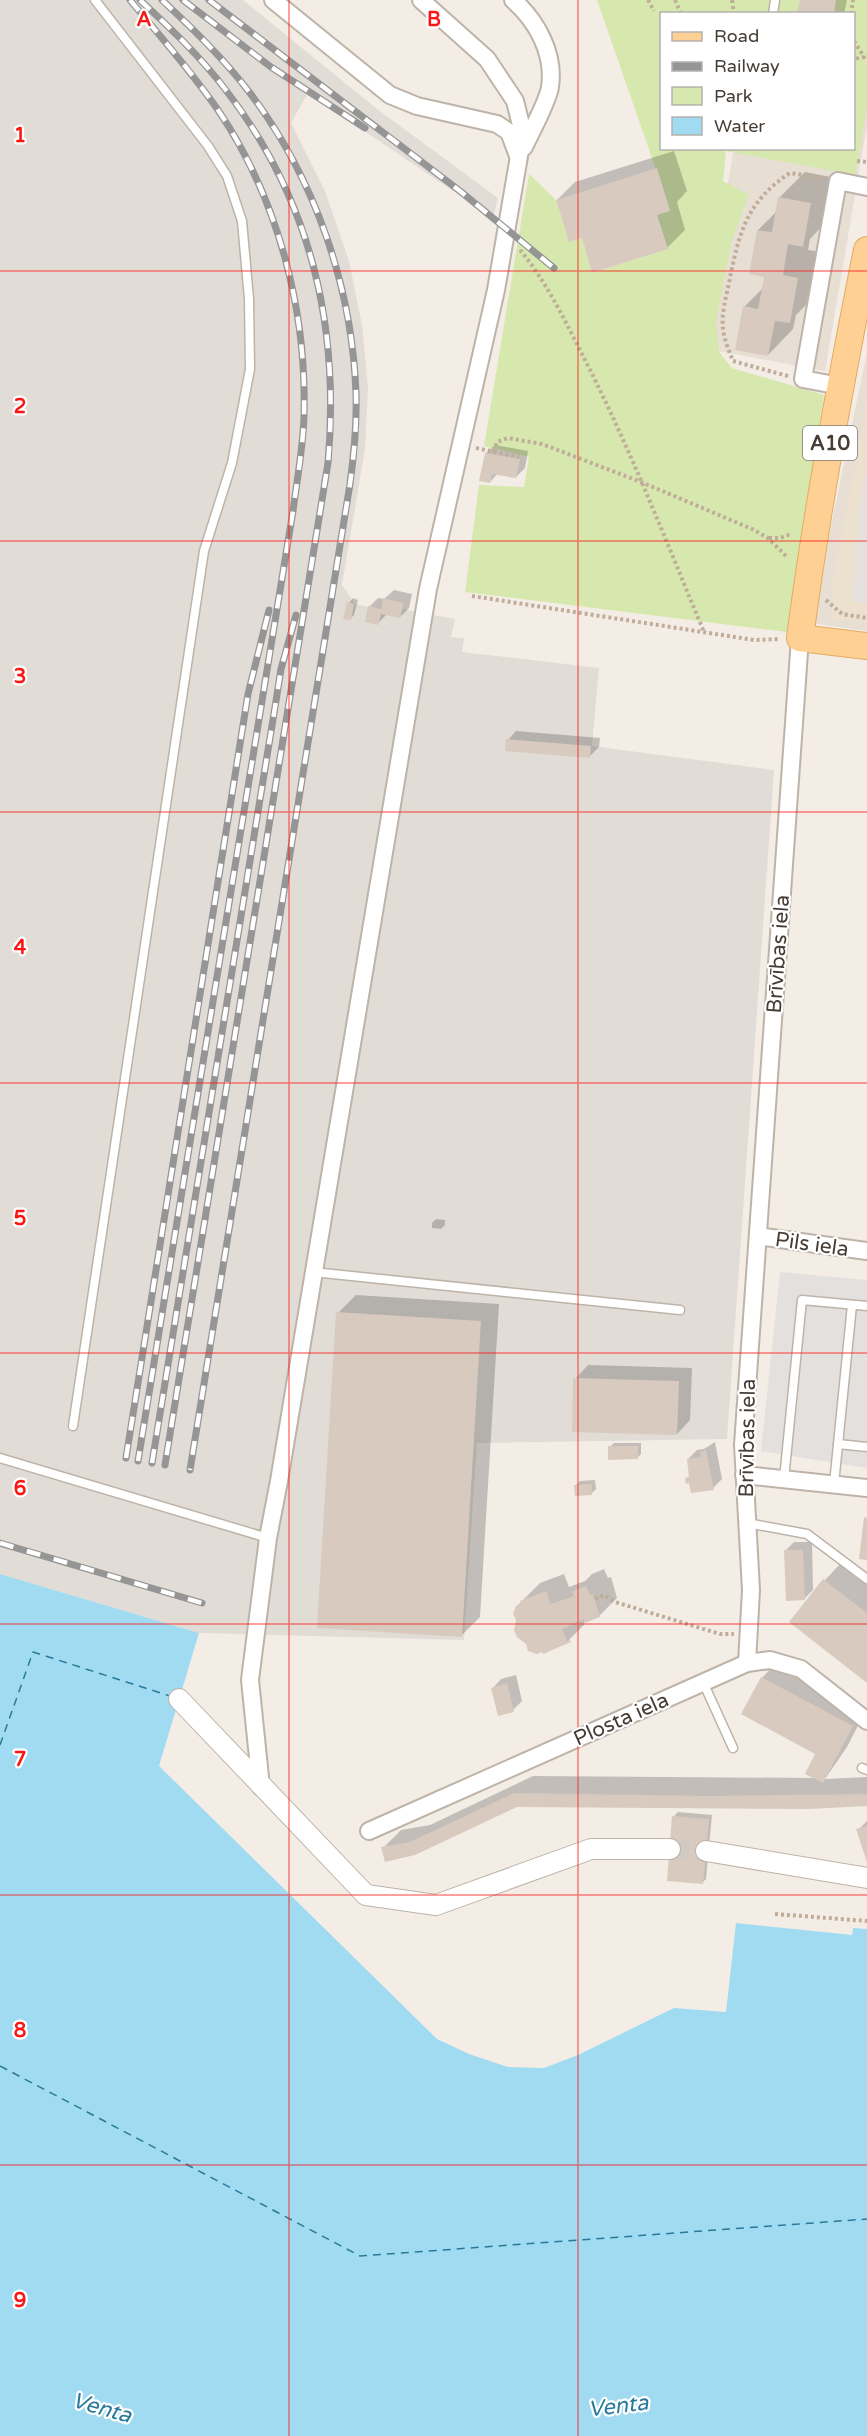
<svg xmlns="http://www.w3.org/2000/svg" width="867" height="2436" font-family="'Varela Round',sans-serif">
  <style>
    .residential { fill: #e7ded4 }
    .industrial { fill: #e2dcd7 }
    .education { fill: #ece0cf }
    .green { fill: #d6e8ae; fill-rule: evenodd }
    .parking { fill: #e4e0de }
    .water { fill: #a1dbf1 }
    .shadow { fill: #0003 }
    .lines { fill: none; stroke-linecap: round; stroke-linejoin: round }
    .ferry { stroke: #297a9a; stroke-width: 1.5; stroke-dasharray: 8 6; stroke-linecap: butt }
    .building { fill: #d8cabe }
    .tertiary-tunnel { stroke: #d0cac3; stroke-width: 20; stroke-dasharray: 20 10; stroke-linecap: butt }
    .service-casing { stroke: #beb3a8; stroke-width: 11 }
    .minor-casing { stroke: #beb3a8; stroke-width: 20 }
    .tertiary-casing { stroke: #beb3a8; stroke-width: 22 }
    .primary-casing { stroke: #e4aa62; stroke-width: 28 }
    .path { stroke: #c0ad99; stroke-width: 4; stroke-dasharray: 3 3; stroke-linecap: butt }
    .service { stroke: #fff; stroke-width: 8 }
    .minor { stroke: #fff; stroke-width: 16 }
    .tertiary { stroke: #fff; stroke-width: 20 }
    .primary { stroke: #ffd093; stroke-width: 26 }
    .rail-casing { stroke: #959595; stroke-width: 7 }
    .rail { stroke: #fff; stroke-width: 4.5; stroke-dasharray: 14; stroke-linecap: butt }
    .grid { fill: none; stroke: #fb1614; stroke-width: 1.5; stroke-opacity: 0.55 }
    .labels { text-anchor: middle; stroke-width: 4.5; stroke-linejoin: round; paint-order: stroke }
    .shield { fill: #fff; stroke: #7e7772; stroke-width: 1.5 }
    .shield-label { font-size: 20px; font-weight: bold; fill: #463d35 }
    .street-label { font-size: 21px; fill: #463d35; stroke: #fff }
    .water-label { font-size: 22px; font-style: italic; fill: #297a9a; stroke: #fff }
    .grid-label { font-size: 20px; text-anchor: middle; font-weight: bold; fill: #fb1614; stroke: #fff; stroke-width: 4.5; stroke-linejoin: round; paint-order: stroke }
  </style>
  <rect width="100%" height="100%" fill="#f3ede6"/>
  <g class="residential">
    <polygon points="629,0 867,0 867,125 825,371 698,347 734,149 854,148 854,14 662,14"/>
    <polygon points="867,352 867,631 811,623"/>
  </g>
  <polygon class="industrial" points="0,0 243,0 377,109 498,198 493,218 308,93 291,123 325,191 349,261 362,325 368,387 365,449 342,585 355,604 380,609 383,598 404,603 403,609 455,619 451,637 464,638 462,652 599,668 592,746 774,770 727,1439 477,1443 464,1640 199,1633 0,1574"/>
  <polygon class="education" points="867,401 867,623 831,619 833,580"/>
  <path class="green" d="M 597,0 L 867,0 L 867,108 L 855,175 L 726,151 L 723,181 L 749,195 L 731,243 L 716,322 L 719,352 L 732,368 L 824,395 L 787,632 L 465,592 L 479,485 L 524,487 L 529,457 L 484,446 L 529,174 L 556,200 L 569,242 L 582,238 L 592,273 L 668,249 L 657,215 L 670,210 ZM 662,14 L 854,14 L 854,148 L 662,148 Z"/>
  <g class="parking">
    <polygon points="865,475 867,476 867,603 853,601 860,504"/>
    <polygon points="780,1272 867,1280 867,1468 761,1451"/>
  </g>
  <polygon class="water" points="0,1574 199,1633 159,1766 437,2039 469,2054 508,2067 544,2068 578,2055 674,2008 726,2012 736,1923 852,1935 853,1928 867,1929 867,2436 0,2436"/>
  <g class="shadow">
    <polygon points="801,0 847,0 844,14 799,14"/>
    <polygon points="674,151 687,191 677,202 685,230 667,248 583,236 557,200 575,182"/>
    <polygon points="805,172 836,178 828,220 810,239 808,250 822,252 815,296 796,315 793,329 768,355 744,307 763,288 765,275 758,230 777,211 779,198"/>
    <polygon points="495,445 528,451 525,468 516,477 498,473 490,482 486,453"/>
    <polygon points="394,590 412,594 409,608 400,617 387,614 378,623 369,607 378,598 384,599"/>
    <polygon points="353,598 358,600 354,615 350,619 349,603"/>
    <polygon points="516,731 600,738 599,747 590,756 508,740"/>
    <polygon points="436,1219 445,1220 445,1225 441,1229 432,1228 432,1223"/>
    <polygon points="356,1295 499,1304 480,1617 462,1635 338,1313"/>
    <polygon points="588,1365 692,1368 690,1420 677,1434 575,1379"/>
    <polygon points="715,1442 722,1479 713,1488 691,1482 687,1479 690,1475 688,1459 697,1450 704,1449"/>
    <polygon points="614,1443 641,1443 641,1454 637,1458 610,1447"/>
    <polygon points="595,1480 596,1489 592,1493 576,1485 580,1481"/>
    <polygon points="794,1542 812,1542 813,1590 804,1599 785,1551"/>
    <polygon points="842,1562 867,1581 867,1682 791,1622 825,1580"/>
    <polygon points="604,1569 608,1578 611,1577 617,1598 599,1616 584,1622 585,1624 567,1642 517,1606 540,1583 564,1574 569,1587 585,1581 592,1574"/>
    <polygon points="775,1664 865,1712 847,1747 825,1779 867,1777 867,1805 517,1806 415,1853 383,1848 401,1830 430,1825 533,1776 817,1778 816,1755 762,1678"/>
    <polygon points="516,1675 522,1701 513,1710 493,1688 501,1679"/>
    <polygon points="678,1812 712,1815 706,1879 702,1883 674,1816"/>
    <polygon points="867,1821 867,1856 858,1830"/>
  </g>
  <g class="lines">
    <g class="ferry">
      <polyline points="0,1745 33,1652 170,1696"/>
      <polyline points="0,2066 360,2256 867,2219"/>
    </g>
  </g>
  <g class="building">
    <polygon points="800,0 836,0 834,14 797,14"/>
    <polygon points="657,168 670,211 657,215 668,249 592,273 582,238 569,242 556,200"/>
    <polygon points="778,197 811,203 803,247 788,244 783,275 798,278 790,323 775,321 768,356 735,350 743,306 758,309 764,277 749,274 757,230 772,232"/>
    <polygon points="485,453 520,459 516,478 492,474 490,483 479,481"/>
    <polygon points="383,598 404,603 400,618 381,614 378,625 365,622 368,606 381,609"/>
    <polygon points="347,602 354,604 351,620 343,619"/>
    <polygon points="506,739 591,746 590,758 505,751"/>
    <polygon points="336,1312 481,1321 462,1637 317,1628"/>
    <polygon points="573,1378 679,1381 677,1435 572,1432"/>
    <polygon points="608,1446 638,1446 638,1459 608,1460"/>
    <polygon points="706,1450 714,1490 691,1493 689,1483 686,1484 685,1478 689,1477 687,1459 701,1457 700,1452"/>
    <polygon points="592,1484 592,1495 575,1496 574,1485"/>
    <polygon points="864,1517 867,1518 867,1560 859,1559"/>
    <polygon points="784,1550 803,1550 805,1600 786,1601"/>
    <polygon points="823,1579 867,1613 867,1683 789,1622"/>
    <polygon points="586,1586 590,1595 593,1594 600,1617 585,1623 584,1619 562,1629 567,1641 570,1640 571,1642 543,1654 542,1652 537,1654 528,1651 526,1644 517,1637 514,1630 516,1620 513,1614 516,1606 521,1603 520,1601 546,1591 551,1604 574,1596 572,1592"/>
    <polygon points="761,1677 853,1726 823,1783 805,1774 815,1754 741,1714"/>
    <polygon points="507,1683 514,1712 498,1716 491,1688"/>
    <polygon points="514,1793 709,1796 867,1794 867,1806 809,1809 517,1807 415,1855 385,1862 381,1847 410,1842"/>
    <polygon points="672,1816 709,1819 703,1884 667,1881"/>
    <polygon points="867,1826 867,1862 856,1829"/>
  </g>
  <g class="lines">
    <polyline class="tertiary-tunnel" points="670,1849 706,1851"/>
    <defs>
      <g id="service">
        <polyline points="773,14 775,0"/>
        <polyline points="313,1272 680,1310"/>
        <polyline points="73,1426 204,551 232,463 250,369 249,299 242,221 227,176 208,146 95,0"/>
        <polyline points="838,1444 867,1447"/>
        <polyline points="0,1458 268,1538"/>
        <polyline points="784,1479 802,1300 867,1306"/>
        <polyline points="834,1484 852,1305"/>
        <polyline points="747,1523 807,1534 867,1579"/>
        <polyline points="703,1682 733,1748"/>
        <polyline points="862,1768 867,1770"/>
      </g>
      <g id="minor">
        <polyline points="273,0 390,95 417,106 497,124 509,132 518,156"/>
        <path d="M 513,0 C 537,21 555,54 550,87 C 548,101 531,132 524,147"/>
        <polyline points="840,386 803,379 838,181 867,187"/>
        <polyline points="758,1236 867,1251"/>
        <polyline points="744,1475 867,1488"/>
        <polyline points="747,1663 751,1590 743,1445 800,638"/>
        <polyline points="261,1787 250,1680 268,1538 279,1481 428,589 496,290 523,133 515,101 487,59 421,0"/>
        <polyline points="369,1831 747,1663 770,1660 801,1669 867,1721"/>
      </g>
      <g id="tertiary">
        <polyline points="179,1699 366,1895 436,1905 591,1849 670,1849"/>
        <polyline points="706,1851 867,1878"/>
      </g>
      <path id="primary" d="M 867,250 C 841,379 817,507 800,638 L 867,646"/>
    </defs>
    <use href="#service" class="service-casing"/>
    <use href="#minor" class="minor-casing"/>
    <use href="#tertiary" class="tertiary-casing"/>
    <use href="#primary" class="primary-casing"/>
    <g class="path">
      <polyline points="648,0 654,11"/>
      <polyline points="675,0 681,14"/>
      <polyline points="732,0 734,14"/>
      <polyline points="851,14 853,0"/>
      <polyline points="854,41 864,57 854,59"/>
      <polyline points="857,161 867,162"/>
      <path d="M 520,250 C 547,282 566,323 585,360 C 630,448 666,541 704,632"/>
      <path d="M 788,376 L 733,361 C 729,351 724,339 723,329 C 721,315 726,297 729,283 C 739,233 746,202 790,173 L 823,178"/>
      <polyline points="476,448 519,457"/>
      <polyline points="494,452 497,442 508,438 542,444 641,482 752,529 768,538 787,557"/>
      <polyline points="769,538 780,538 791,534"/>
      <polyline points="472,596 754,640 780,639"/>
      <polyline points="826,600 842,614 867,618"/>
      <polyline points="595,1599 604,1595 615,1602 720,1634 734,1634"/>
      <polyline points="775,1914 867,1921"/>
    </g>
    <use href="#service" class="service"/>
    <use href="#minor" class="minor"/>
    <use href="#tertiary" class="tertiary"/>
    <use href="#primary" class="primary"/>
    <defs>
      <g id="rail">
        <path d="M 130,0 C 160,36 191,71 218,110 C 278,199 307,310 304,416 C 303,448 297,480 293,511 L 138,1461"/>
        <path d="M 140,0 C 170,28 200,56 225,89 C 311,200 340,325 328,463 L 165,1465"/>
        <path d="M 162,0 C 193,29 224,59 250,93 C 315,179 352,286 356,393 C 357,424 354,454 350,484 L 190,1470"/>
        <polyline points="183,0 271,67 365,128"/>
        <polyline points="209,0 460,191 554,268"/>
        <polyline points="126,1458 248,694 269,610"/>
        <polyline points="152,1463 276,701 281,669 296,615"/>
        <polyline points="0,1543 202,1603"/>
      </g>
    </defs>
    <use href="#rail" class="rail-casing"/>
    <use href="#rail" class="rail"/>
  </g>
  <path class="grid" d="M 289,0 L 289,2436M 578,0 L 578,2436M 0,271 L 867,271M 0,541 L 867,541M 0,812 L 867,812M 0,1083 L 867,1083M 0,1353 L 867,1353M 0,1624 L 867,1624M 0,1895 L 867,1895M 0,2165 L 867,2165"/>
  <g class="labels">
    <rect class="shield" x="803" y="426" width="54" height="34" rx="4.5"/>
    <g class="shield-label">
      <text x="830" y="450">A10</text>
    </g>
    <g class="street-label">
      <text transform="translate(778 954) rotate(-86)" y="7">Brīvības iela</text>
      <text transform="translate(812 1244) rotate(8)" y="7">Pils iela</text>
      <text transform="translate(747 1438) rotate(-89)" y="7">Brīvības iela</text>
      <text transform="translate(621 1719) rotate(-24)" y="7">Plosta iela</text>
    </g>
    <g class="water-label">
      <text transform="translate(618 2405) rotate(-7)" y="8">Venta</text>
      <text transform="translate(102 2407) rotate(16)" y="8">Venta</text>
    </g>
  </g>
  <g class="grid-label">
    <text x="144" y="26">A</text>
    <text x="434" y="26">B</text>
    <text x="20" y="142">1</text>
    <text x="20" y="413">2</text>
    <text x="20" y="683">3</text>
    <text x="20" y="954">4</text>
    <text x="20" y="1225">5</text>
    <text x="20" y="1495">6</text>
    <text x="20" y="1766">7</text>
    <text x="20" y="2037">8</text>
    <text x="20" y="2307">9</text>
  </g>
  <rect x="660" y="12" width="195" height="138" fill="#ffffff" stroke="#b5b1ae" stroke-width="1.5"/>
  <rect x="672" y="32" width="30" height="9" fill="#ffd093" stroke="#b5b1ae" stroke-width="1.5"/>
  <text x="714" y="42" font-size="18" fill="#463d35">Road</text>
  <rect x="672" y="62" width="30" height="9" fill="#959595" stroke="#b5b1ae" stroke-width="1.5"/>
  <text x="714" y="72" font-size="18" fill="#463d35">Railway</text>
  <rect x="672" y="87" width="30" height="18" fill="#d6e8ae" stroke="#b5b1ae" stroke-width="1.5"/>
  <text x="714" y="102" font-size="18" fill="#463d35">Park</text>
  <rect x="672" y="117" width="30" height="18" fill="#a1dbf1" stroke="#b5b1ae" stroke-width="1.5"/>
  <text x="714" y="132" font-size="18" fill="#463d35">Water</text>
</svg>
